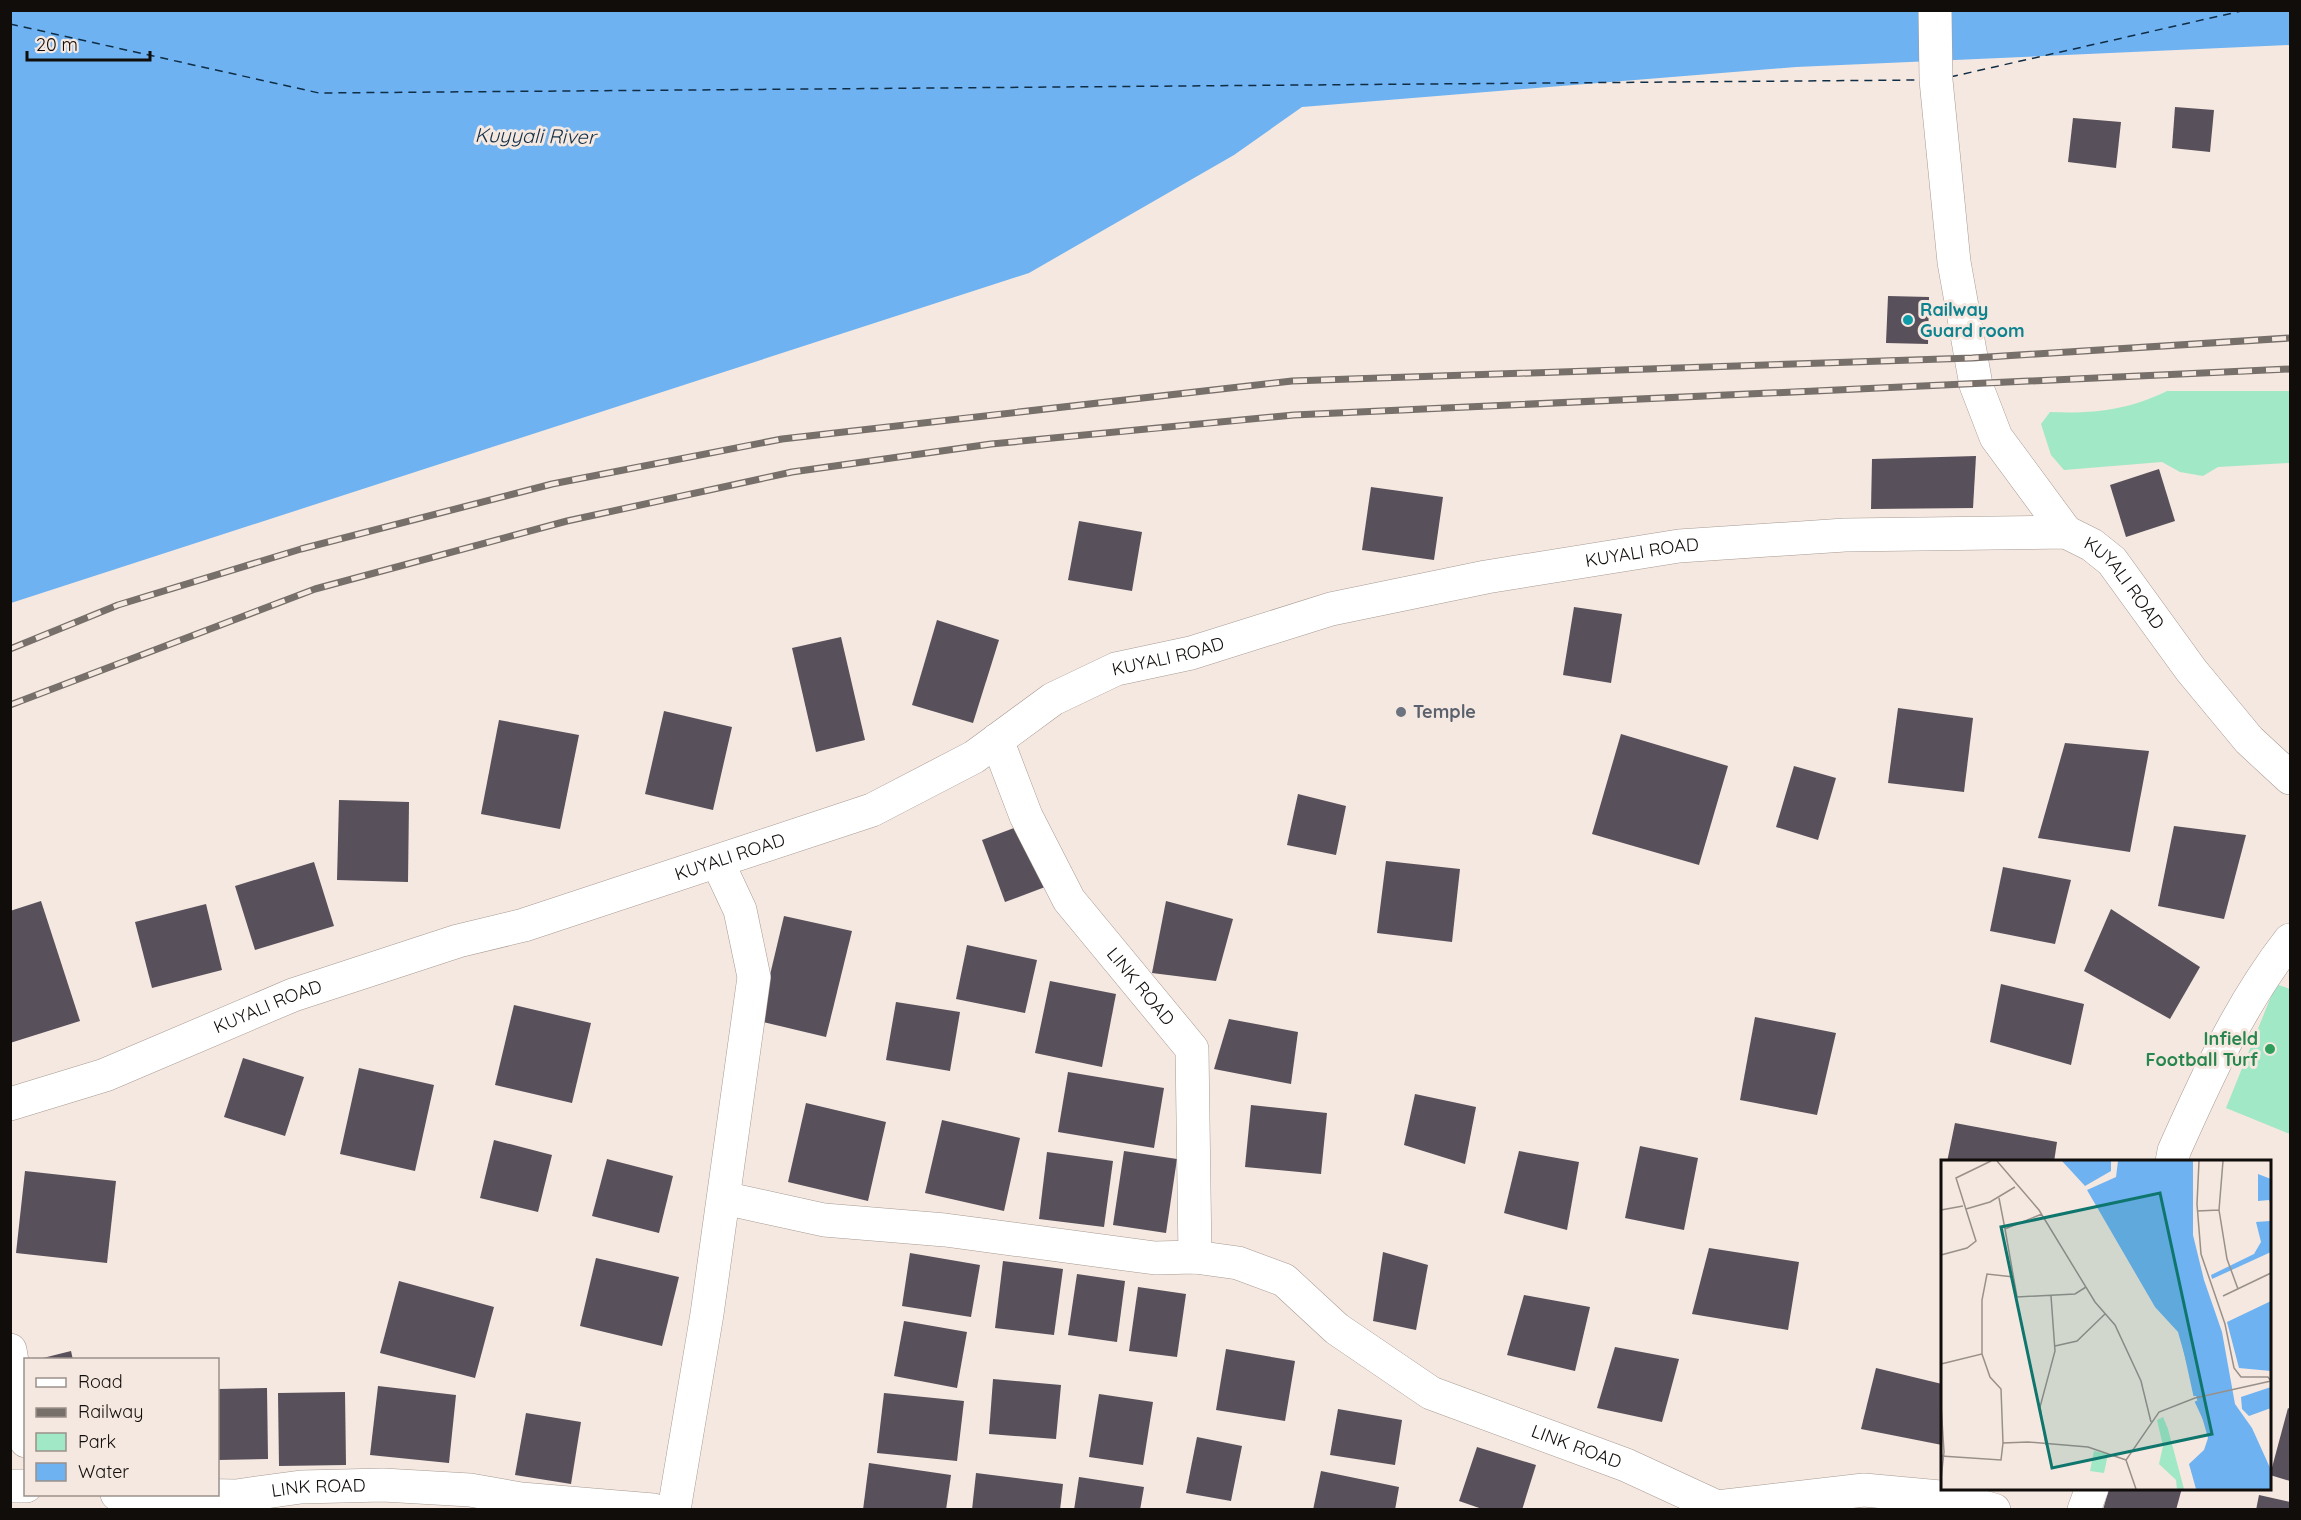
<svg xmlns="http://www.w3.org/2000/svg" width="2301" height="1520" font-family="Quicksand,sans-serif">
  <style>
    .green { fill: #a1e8c6 }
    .water { fill: #6eb2f1 }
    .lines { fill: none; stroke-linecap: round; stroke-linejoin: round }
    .ferry { stroke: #102d46; stroke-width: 1.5; stroke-dasharray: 8 6; stroke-linecap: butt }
    .building { fill: #58505a }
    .minor-casing { stroke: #a79a93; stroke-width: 34 }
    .secondary-casing { stroke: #a79a93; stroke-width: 34 }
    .minor { stroke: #fff; stroke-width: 33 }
    .secondary { stroke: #fff; stroke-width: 33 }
    .rail-casing { stroke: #776f6a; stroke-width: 7 }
    .rail { stroke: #f5e8e0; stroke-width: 4.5; stroke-dasharray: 14; stroke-linecap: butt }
    .culture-dot { fill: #0f9aa8; stroke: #f5e8e0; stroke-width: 2 }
    .worship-dot { fill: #6b7280; stroke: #f5e8e0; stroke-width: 2 }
    .leisure-dot { fill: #2e9e5b; stroke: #f5e8e0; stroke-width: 2 }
    .labels { text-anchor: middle; stroke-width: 6; stroke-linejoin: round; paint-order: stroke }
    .culture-label { font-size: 18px; font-weight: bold; fill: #0d838f; stroke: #f5e8e0; text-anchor: start }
    .street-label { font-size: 18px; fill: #110d0a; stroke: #f5e8e0 }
    .worship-label { font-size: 18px; font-weight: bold; fill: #5b616d; stroke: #f5e8e0; text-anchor: start }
    .leisure-label { font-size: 18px; font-weight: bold; fill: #27864d; stroke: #f5e8e0; text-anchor: end }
    .water-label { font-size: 20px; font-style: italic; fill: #102d46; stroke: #f5e8e0 }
    .inset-river { fill: none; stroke: #6eb2f1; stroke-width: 3 }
    .inset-road { fill: none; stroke: #9a908a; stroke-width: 1.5 }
    .view { fill: #0f766e; fill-opacity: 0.15; stroke: #0f766e; stroke-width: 3 }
    .inset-edge { fill: none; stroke: #110d0a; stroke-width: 3 }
  </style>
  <rect width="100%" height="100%" fill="#f5e8e0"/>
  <g class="green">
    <path d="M 2167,391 L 2290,391 L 2290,463 L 2218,467 L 2203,476 L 2180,472 L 2162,462 L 2064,470 L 2051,455 L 2041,424 L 2050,412 C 2093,414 2128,410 2167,391 Z"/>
    <polygon points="2276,984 2290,989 2290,1134 2226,1108"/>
  </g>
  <polygon class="water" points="2290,10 2290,45 1796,67 1302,107 1234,155 1029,273 11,603 10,11"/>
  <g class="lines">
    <g class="ferry">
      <polyline points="10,24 319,93 1919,80"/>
      <polyline points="1950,77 2246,10"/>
    </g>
  </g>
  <g class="building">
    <polygon points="2175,107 2214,110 2210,152 2172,148"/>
    <polygon points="2073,118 2121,122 2116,168 2068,162"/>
    <polygon points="1888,296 1929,297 1928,344 1886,343"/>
    <polygon points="1976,456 1973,508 1871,509 1872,459"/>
    <polygon points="2159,469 2175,521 2126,537 2110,485"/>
    <polygon points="1371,487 1443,497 1434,560 1362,550"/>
    <polygon points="1079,521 1142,532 1132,591 1068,580"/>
    <polygon points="1574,607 1622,614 1611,683 1563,675"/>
    <polygon points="937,620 999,640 973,723 912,705"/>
    <polygon points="841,637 865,740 816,752 792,648"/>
    <polygon points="1898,708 1973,718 1964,792 1888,783"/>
    <polygon points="664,711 732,727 713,810 645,794"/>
    <polygon points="499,720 579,735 560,829 481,814"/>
    <polygon points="1621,734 1728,766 1699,865 1592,834"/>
    <polygon points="2065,743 2149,751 2130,852 2038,838"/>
    <polygon points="1794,766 1836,778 1818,840 1776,827"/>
    <polygon points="1298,794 1346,806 1336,855 1287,845"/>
    <polygon points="339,800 409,802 408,882 337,880"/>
    <polygon points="1022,825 1045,887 1005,902 982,840"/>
    <polygon points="2174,826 2246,835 2224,919 2158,906"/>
    <polygon points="1386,861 1460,869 1452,942 1377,933"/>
    <polygon points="314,862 334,926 255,950 235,886"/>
    <polygon points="2003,867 2071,880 2055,944 1990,931"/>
    <polygon points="41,901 80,1021 10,1043 10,911"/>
    <polygon points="1166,901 1233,919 1216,981 1152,973"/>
    <polygon points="206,904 222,970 152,988 135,922"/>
    <polygon points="2111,909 2200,967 2170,1019 2084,971"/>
    <polygon points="784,916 852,931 826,1037 759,1021"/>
    <polygon points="967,945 1037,960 1025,1013 956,999"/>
    <polygon points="1050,981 1116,994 1102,1067 1035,1053"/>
    <polygon points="2001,984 2084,1004 2071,1065 1990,1042"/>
    <polygon points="896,1002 960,1012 950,1071 886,1060"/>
    <polygon points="514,1005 591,1023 572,1103 495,1085"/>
    <polygon points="1755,1017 1836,1033 1817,1115 1740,1100"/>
    <polygon points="1229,1019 1298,1032 1291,1084 1214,1069"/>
    <polygon points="243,1058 304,1077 285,1136 224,1117"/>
    <polygon points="359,1068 434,1085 415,1171 340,1154"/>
    <polygon points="1068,1072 1164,1088 1154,1148 1058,1132"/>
    <polygon points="1415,1094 1476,1107 1465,1164 1404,1145"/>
    <polygon points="806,1103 886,1122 868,1201 788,1182"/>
    <polygon points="1251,1105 1327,1113 1321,1174 1245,1167"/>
    <polygon points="942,1120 1020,1138 1004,1211 925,1193"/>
    <polygon points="1955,1123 2057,1142 2054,1162 1947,1162"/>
    <polygon points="494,1140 552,1155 538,1212 480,1198"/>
    <polygon points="1640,1146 1698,1158 1684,1230 1625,1218"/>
    <polygon points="1124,1151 1177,1159 1166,1233 1113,1225"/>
    <polygon points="1519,1151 1579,1162 1567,1230 1504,1213"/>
    <polygon points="1047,1152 1113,1161 1104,1227 1039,1219"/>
    <polygon points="607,1159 673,1176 659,1233 592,1216"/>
    <polygon points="25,1171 116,1181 107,1263 16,1253"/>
    <polygon points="1709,1248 1799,1262 1788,1330 1692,1314"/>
    <polygon points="1383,1252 1428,1265 1416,1330 1373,1321"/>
    <polygon points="910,1253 980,1265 971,1317 902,1306"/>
    <polygon points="596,1258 679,1277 662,1346 580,1326"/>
    <polygon points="1003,1261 1063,1269 1054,1335 995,1328"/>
    <polygon points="1077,1274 1125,1281 1117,1342 1068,1335"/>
    <polygon points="399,1281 494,1307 475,1378 380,1353"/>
    <polygon points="1138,1287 1186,1294 1177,1357 1129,1351"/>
    <polygon points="1524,1295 1590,1307 1575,1371 1507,1355"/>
    <polygon points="904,1321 967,1332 957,1388 894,1376"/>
    <polygon points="1615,1347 1679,1359 1662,1422 1597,1408"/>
    <polygon points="1226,1349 1295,1361 1285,1421 1216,1410"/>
    <polygon points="71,1351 73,1360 39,1360 39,1359"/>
    <polygon points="1876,1368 1942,1384 1942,1445 1861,1429"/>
    <polygon points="993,1379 1061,1385 1056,1439 989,1434"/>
    <polygon points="378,1386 456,1395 449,1463 370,1455"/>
    <polygon points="267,1388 268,1459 218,1460 218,1389"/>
    <polygon points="345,1392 346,1465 279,1466 278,1393"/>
    <polygon points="884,1393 964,1401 957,1461 877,1453"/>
    <polygon points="1099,1394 1153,1402 1143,1465 1089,1457"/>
    <polygon points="2288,1408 2290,1409 2290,1481 2270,1475"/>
    <polygon points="1338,1409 1402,1420 1395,1465 1330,1455"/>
    <polygon points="526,1413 581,1422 571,1484 515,1475"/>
    <polygon points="1197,1437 1242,1446 1231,1501 1186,1493"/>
    <polygon points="1477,1447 1536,1465 1522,1510 1485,1510 1459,1501"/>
    <polygon points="869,1463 951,1475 946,1510 863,1510"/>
    <polygon points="1321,1471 1399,1487 1395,1510 1313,1510"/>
    <polygon points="976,1473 1063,1484 1060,1510 972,1510"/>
    <polygon points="1079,1477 1144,1487 1140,1510 1074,1510"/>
    <polygon points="2109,1488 2182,1488 2176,1510 2103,1510"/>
    <polygon points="2259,1495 2290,1502 2290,1510 2256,1510"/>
  </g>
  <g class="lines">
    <defs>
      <g id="minor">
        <path id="s1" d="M 997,740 L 1026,816 L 1069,900 L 1192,1049 L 1195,1257"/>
        <path d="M 2172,1162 L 2174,1151 C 2207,1077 2240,1004 2290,940"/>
        <path id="s2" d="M 724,1198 L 824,1220 L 945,1230 L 1155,1258 L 1195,1257 L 1238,1263 L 1284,1280 L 1337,1329 L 1431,1393 L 1626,1465 L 1717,1507 L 1864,1490 L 1951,1498 L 1994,1510"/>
        <polyline points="10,1350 26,1441"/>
        <polyline points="10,1486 26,1486"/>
        <path id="s3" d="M 117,1494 L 236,1496 L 301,1487 L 383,1485 L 470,1490 L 521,1499 L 653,1510"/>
        <polyline points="674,1510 707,1314 754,977 740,910 718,863"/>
        <polyline points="2084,1510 2092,1488"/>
      </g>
      <g id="secondary">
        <polyline points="1935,10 1936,80 1954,262 1976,385 1996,437 2066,532"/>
        <path id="s4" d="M 10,1104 L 105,1075 L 293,995 L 458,941 L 524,925 L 872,810 L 974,757 L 1053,699 L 1116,669 L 1191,653 L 1331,609 L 1486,577 L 1679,546 L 1845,535 L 2066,532 L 2092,545 L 2112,561 L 2191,670 L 2249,740 L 2290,778"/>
      </g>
    </defs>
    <use href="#minor" class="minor-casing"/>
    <use href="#secondary" class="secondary-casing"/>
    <use href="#minor" class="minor"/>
    <use href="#secondary" class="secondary"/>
    <defs>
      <g id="rail">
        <polyline points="10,649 118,605 301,549 552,484 782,439 1292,381 1972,358 2290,338"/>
        <polyline points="10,705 315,589 567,521 792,472 991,444 1294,415 2290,369"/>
      </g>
    </defs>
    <use href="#rail" class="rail-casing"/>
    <use href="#rail" class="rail"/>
  </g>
  <circle class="culture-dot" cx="1908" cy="320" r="6"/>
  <circle class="worship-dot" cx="1401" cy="712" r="6"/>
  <circle class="leisure-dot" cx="2270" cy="1049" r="6"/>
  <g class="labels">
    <g class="culture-label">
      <text x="1920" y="316">Railway<tspan x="1920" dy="21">Guard room</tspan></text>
    </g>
    <g class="street-label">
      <text dy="6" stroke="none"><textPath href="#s4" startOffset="1734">KUYALI ROAD</textPath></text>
      <text dy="6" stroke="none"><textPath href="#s4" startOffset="2238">KUYALI ROAD</textPath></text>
      <text dy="6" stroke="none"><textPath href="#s4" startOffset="1248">KUYALI ROAD</textPath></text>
      <text dy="6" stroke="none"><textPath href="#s4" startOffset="762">KUYALI ROAD</textPath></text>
      <text dy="6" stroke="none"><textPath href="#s1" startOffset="288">LINK ROAD</textPath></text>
      <text dy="6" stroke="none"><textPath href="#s4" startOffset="276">KUYALI ROAD</textPath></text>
      <text dy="6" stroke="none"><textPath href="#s2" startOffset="909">LINK ROAD</textPath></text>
      <text dy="6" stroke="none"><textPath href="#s3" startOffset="202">LINK ROAD</textPath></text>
    </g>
    <g class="worship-label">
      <text x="1413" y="718">Temple</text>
    </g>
    <g class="leisure-label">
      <text x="2258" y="1045">Infield<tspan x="2258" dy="21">Football Turf</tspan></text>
    </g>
    <g class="water-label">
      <text transform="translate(535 136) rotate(1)" y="7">Kuyyali River</text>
    </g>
  </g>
  <g transform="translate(1941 1160)">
    <rect width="330" height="330" fill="#f5e8e0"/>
    <path d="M 222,257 L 227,269 L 243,329 L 236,329 L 235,320 L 218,304 L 222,286 L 216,260 ZM 153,291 L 167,294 L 163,313 L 149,311 Z" fill="#a1e8c6"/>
    <path d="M 121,1 L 170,1 L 170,11 L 144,26 ZM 177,1 L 252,1 L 252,75 L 263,120 L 281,172 L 294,244 L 311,268 L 330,310 L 330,329 L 255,329 L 248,304 L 263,290 L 267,278 L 237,172 L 214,147 L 146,30 L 175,17 ZM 317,14 L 330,19 L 330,44 L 328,40 L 317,41 ZM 330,58 L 330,92 L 271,119 L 270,115 L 313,94 L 320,82 L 315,62 L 329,61 ZM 330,141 L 330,211 L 298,208 L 286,162 ZM 330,227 L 330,248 L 308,256 L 301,249 L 300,237 Z" fill="#6eb2f1"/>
    <path class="inset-river" d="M 217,1 L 217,68 L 254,236M 255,241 L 296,329"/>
    <path class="inset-road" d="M 56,1 L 98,50 L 154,142 L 174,165 L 200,221 L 210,262M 258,1 L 256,44 L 260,94 L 284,164 L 293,208 L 300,217 L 327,217 L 330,221M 58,38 L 64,69 L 101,54M 25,49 L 49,42 L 74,27M 0,50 L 22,46M 278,50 L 286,99 L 297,129M 256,51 L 278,50 L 282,1M 64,69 L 76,137 L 134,134 L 145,127M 0,95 L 26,88 L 35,81 L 15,18 L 50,1M 282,136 L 330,113M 114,186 L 136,181 L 164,154M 41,194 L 49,217 L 60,229 L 62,283M 0,204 L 41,194 L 41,140 L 46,114 L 73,117M 0,245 L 3,292 L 0,319M 105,285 L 99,247 L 114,191 L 110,136M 0,296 L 60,300 L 62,283 L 87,282 L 147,287 L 185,300M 195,329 L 185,300 L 218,252 L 254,238 L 330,221"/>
    <path class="view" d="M 219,33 L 271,274 L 111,308 L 60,67 Z"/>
    <rect width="330" height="330" class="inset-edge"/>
  </g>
  <rect width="2301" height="1520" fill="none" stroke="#110d0a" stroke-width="24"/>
  <rect x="24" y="1358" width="195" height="138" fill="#f5e8e0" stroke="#9a908a" stroke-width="1.5"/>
  <rect x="36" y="1378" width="30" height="9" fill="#ffffff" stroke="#9a908a" stroke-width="1.5"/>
  <text x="78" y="1388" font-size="18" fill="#110d0a">Road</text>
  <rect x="36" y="1408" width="30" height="9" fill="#776f6a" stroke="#9a908a" stroke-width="1.5"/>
  <text x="78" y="1418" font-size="18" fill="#110d0a">Railway</text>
  <rect x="36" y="1433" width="30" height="18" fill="#a1e8c6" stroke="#9a908a" stroke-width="1.5"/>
  <text x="78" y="1448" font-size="18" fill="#110d0a">Park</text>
  <rect x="36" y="1463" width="30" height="18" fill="#6eb2f1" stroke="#9a908a" stroke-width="1.5"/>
  <text x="78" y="1478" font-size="18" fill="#110d0a">Water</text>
  <path d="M27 51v9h123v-9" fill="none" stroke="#110d0a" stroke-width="3"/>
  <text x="36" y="51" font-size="18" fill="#110d0a" stroke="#f5e8e0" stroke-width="4.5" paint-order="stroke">20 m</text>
</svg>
